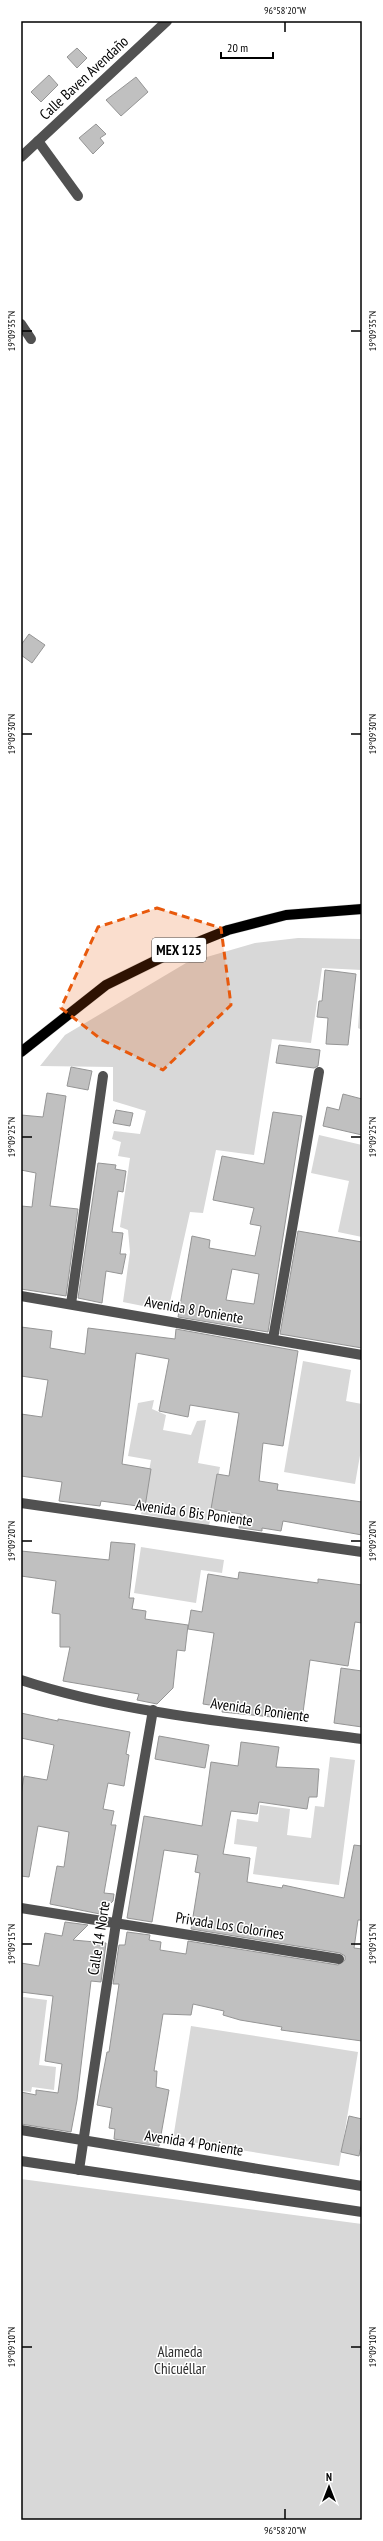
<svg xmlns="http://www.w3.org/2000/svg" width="383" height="2541" font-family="'PT Sans Narrow',sans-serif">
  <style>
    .green { fill: #d8d8d8 }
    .building { fill: #c0c0c0; stroke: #959595; fill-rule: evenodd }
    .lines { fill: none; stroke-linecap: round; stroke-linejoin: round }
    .major-casing { stroke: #dbdbdb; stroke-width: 11 }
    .minor { stroke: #515151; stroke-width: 10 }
    .major { stroke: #000; stroke-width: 10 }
    .marked { fill: #e8590c; fill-opacity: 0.2; stroke: #e8590c; stroke-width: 3; stroke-dasharray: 8 5; stroke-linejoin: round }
    .ticks { fill: none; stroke: #000; stroke-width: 1.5 }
    .labels { text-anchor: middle; stroke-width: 3; stroke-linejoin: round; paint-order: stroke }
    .shield { fill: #fff; stroke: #4c4c4c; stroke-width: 1 }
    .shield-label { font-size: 14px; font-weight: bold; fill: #000 }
    .street-label { font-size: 15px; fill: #000; stroke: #fff }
    .park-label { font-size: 15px; fill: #2f2f2f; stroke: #fff }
    .neatline { fill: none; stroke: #000; stroke-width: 1.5 }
    .ticks-label { font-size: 10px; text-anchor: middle; fill: #000 }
  </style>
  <rect width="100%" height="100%" fill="#fff"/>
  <g class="green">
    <polygon points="298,938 362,939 362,1030 358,1028 362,970 322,968 311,1043 272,1039 254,1155 216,1150 203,1213 190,1212 168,1311 123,1302 130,1252 128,1230 120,1227 130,1158 118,1156 121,1142 112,1139 114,1131 140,1134 146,1111 113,1101 113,1067 40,1066 65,1035 186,963 255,943"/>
    <polygon points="319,1135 362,1145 362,1237 338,1232 349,1181 311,1173"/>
    <polygon points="303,1361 351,1370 346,1401 362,1404 362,1444 355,1484 284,1472"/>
    <polygon points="154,1400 152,1409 166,1415 163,1430 191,1435 197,1421 206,1420 198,1463 220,1467 209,1526 141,1514 151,1460 128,1456 138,1403"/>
    <polygon points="141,1547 224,1560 222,1573 201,1570 196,1603 134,1593"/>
    <polygon points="330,1757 355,1760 339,1885 253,1874 257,1847 234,1844 237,1819 258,1822 260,1805 290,1809 287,1835 311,1838 315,1806 324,1807"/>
    <polygon points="21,1982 25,1982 23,1997 47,2000 39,2065 56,2067 54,2090 32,2087 31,2092 21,2091"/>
    <polygon points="191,2026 358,2052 339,2166 173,2139"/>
    <polygon points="21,2179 362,2224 362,2520 21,2520"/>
  </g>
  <g class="building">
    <polygon points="77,48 87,58 77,68 67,57"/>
    <polygon points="49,75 58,85 41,102 31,92"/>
    <polygon points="136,77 148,92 121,116 106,100"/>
    <polygon points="96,124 106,134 100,138 104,143 93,154 79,138"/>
    <polygon points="29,634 45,645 32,663 21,655 21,645"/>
    <polygon points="325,970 356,974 348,1045 326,1044 328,1018 317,1017 319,1001 322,1001"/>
    <polygon points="279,1045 320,1050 318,1066 314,1068 276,1063"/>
    <polygon points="71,1067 92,1071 88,1090 67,1086"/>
    <polygon points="47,1093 66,1096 50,1206 78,1209 66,1296 21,1289 21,1206 32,1207 36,1173 21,1170 21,1115 43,1117"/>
    <polygon points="343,1094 362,1099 362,1135 323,1126 327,1107 339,1110"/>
    <polygon points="116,1110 133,1113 130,1126 113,1123"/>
    <path d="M 273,1112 L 302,1116 L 268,1332 L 178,1317 L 192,1236 L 210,1240 L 209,1248 L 255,1256 L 261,1226 L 250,1224 L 254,1208 L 213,1200 L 222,1156 L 264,1164 ZM 232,1269 L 259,1274 L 254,1304 L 226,1300 Z"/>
    <polygon points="98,1163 116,1165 115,1169 126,1171 123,1192 118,1191 112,1232 123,1233 120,1254 126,1254 122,1274 106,1271 102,1303 78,1298"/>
    <polygon points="298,1231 362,1242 362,1348 280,1334"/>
    <polygon points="21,1327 52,1331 50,1348 85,1354 88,1328 175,1339 176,1329 298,1351 283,1446 263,1443 259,1481 278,1484 277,1490 362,1502 362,1535 283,1521 281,1531 262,1528 262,1531 242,1528 239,1528 241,1514 211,1509 217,1474 229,1476 239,1413 190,1405 188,1417 159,1411 169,1359 136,1353 122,1464 151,1469 145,1507 101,1501 100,1506 59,1501 62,1482 21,1476 21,1414 42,1417 48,1380 21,1376"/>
    <polygon points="111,1542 135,1544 129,1598 134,1598 132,1609 146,1611 145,1619 188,1625 185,1651 177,1650 173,1688 157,1704 137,1700 139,1694 63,1681 70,1647 60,1647 60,1614 52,1613 56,1581 21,1576 21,1551 109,1560"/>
    <polygon points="239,1572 318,1583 318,1579 362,1585 362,1623 355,1622 348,1666 310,1660 302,1720 222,1712 223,1707 203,1704 214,1633 188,1629 191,1610 202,1612 208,1574 238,1579"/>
    <polygon points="341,1668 362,1671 362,1727 334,1723"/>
    <polygon points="21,1713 58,1721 58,1719 130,1732 126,1754 129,1755 124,1786 108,1783 103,1809 114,1811 111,1825 116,1825 104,1893 114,1894 113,1901 100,1914 50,1904 57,1866 64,1867 69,1832 38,1826 29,1877 21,1876 21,1795 24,1776 47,1780 54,1745 21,1738"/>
    <polygon points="159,1736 209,1745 205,1768 155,1759"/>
    <polygon points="241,1742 279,1747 276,1767 319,1769 317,1797 309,1797 307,1809 259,1802 257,1814 231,1811 223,1854 250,1858 247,1882 282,1888 283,1885 344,1898 354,1845 362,1846 362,1920 358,1920 354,1948 362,1949 362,2041 281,2030 282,2027 240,2020 223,2015 224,2011 193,2004 191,2015 163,2014 154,2071 157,2071 156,2087 169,2090 159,2146 114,2139 115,2129 109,2128 112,2108 97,2105 107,2052 109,2052 119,1984 113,1984 119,1945 125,1945 127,1932 150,1935 149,1940 161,1942 160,1950 186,1954 188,1941 338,1965 345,1960 345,1956 340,1953 191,1929 200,1873 195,1872 198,1855 164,1850 152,1922 127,1918 144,1816 202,1826 211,1762 238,1766"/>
    <polygon points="65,1922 88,1925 73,1940 106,1943 101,1982 91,1981 77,2100 71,2132 21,2124 21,2092 36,2095 36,2090 58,2093 62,2064 45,2061 53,1996 21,1992 21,1963 39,1966 45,1933 62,1936"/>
    <polygon points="349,2116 362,2119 362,2141 359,2156 341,2152"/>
  </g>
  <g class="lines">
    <defs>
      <polyline id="major" points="21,1052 106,985 171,953 228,930 286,915 362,909"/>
    </defs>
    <use href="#major" class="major-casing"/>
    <g class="minor">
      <polyline points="38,141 78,196"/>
      <polyline points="21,157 167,21"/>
      <polyline points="21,324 31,339"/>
      <polyline points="21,1296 362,1355"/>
      <polyline points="71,1304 103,1076"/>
      <polyline points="273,1339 319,1072"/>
      <polyline points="21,1503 362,1552"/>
      <path d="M 21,1680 C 127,1715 251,1724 362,1739"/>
      <polyline points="21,1908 339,1959"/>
      <polyline points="21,2130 362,2186"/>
      <polyline points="21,2161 362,2212"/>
      <polyline points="79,2170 116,1923 153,1710"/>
    </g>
    <use href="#major" class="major"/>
  </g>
  <path class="marked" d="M 157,908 L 221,928 L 231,1005 L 163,1070 L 102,1040 L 61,1008 L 98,927 Z"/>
  <path class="ticks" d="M 285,22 L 285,32M 22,331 L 32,331M 351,331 L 361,331M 22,734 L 32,734M 351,734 L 361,734M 22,1137 L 32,1137M 351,1137 L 361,1137M 22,1541 L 32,1541M 351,1541 L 361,1541M 22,1944 L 32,1944M 351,1944 L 361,1944M 22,2347 L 32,2347M 351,2347 L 361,2347M 285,2509 L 285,2519"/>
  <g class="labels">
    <rect class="shield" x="152" y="938" width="54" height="24" rx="3"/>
    <g class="shield-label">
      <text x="179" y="955">MEX 125</text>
    </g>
    <g class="street-label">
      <text transform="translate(84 78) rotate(-43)" y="5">Calle Baven Avendaño</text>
      <text transform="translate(194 1310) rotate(10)" y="5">Avenida 8 Poniente</text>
      <text transform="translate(194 1513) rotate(8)" y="5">Avenida 6 Bis Poniente</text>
      <text transform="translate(260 1710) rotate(8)" y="5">Avenida 6 Poniente</text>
      <text transform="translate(230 1926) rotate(9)" y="5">Privada Los Colorines</text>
      <text transform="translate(99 1938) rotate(-81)" y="5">Calle 14 Norte</text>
      <text transform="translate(194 2143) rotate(9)" y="5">Avenida 4 Poniente</text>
    </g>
    <g class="park-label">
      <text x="180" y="2357">Alameda<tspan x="180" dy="17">Chicuéllar</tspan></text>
    </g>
  </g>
  <rect width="383" height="2541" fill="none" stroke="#ffffff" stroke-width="44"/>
  <g transform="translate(329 2487)" stroke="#ffffff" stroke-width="3" paint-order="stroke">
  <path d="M0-3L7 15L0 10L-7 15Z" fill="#000000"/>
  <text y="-6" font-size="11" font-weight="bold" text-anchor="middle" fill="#000000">N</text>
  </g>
  <path d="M221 52v6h52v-6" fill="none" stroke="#000000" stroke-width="2"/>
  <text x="227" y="52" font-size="12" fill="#000000" stroke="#ffffff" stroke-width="3" paint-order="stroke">20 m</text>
  <rect x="22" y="22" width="339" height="2497" class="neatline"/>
  <g class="ticks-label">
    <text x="285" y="14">96°58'20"W</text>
    <text transform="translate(11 331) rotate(-90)" y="4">19°09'35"N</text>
    <text transform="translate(372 331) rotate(-90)" y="4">19°09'35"N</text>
    <text transform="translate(11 734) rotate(-90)" y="4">19°09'30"N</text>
    <text transform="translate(372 734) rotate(-90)" y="4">19°09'30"N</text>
    <text transform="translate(11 1137) rotate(-90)" y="4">19°09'25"N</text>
    <text transform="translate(372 1137) rotate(-90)" y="4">19°09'25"N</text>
    <text transform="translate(11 1541) rotate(-90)" y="4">19°09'20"N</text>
    <text transform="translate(372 1541) rotate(-90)" y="4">19°09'20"N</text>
    <text transform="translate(11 1944) rotate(-90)" y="4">19°09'15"N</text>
    <text transform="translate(372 1944) rotate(-90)" y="4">19°09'15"N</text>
    <text transform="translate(11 2347) rotate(-90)" y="4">19°09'10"N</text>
    <text transform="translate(372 2347) rotate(-90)" y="4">19°09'10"N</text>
    <text x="285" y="2534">96°58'20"W</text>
  </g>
</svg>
